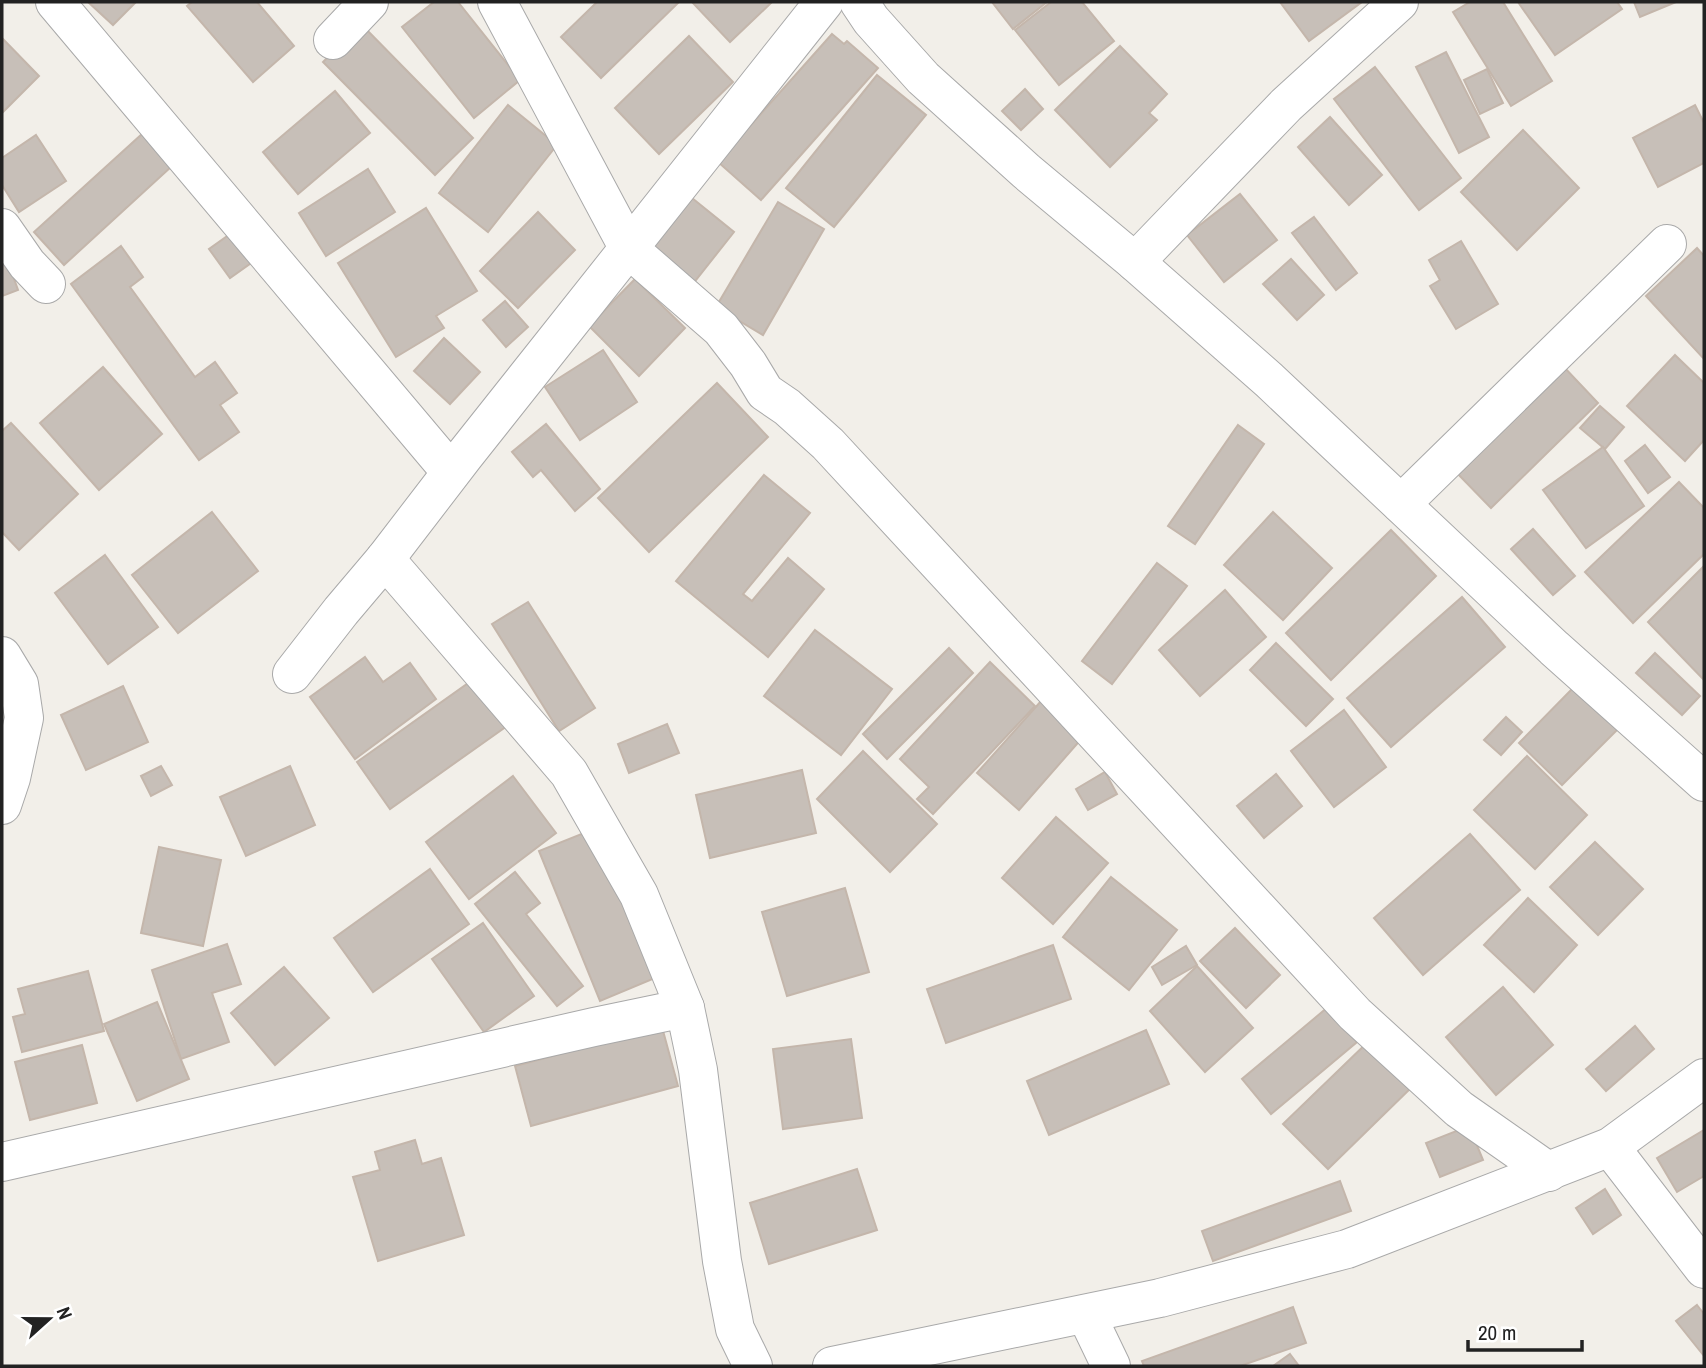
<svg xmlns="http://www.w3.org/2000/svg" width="1706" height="1368" font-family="'Archivo Narrow',sans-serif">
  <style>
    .building { fill: #c7bfb8; stroke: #c4b6ab; stroke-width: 2 }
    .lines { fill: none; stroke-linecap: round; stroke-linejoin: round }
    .minor-casing { stroke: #a9a9a9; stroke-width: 40 }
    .minor { stroke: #fff; stroke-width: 38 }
  </style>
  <rect width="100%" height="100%" fill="#f2efe9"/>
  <g class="building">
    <polygon points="88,2 136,2 113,25"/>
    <polygon points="192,2 257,2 294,46 253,82 187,6"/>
    <polygon points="434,2 458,2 520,80 474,118 402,27"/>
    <polygon points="597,2 679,2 601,78 561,37"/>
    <polygon points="692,2 772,2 730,42"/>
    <polygon points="992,2 1047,2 1013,29"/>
    <polygon points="1051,2 1082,2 1114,41 1059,85 1015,30"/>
    <polygon points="1280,2 1362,2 1309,41"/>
    <polygon points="1470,2 1503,2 1552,81 1511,106 1453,12"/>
    <polygon points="1518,2 1617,2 1622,9 1555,55"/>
    <polygon points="1634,2 1676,2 1640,17"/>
    <polygon points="361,24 473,138 435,175 323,62"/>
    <polygon points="832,34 844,44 847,41 878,68 761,200 718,162"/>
    <polygon points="689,36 733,82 659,154 615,108"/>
    <polygon points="2,38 39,76 2,113"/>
    <polygon points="1120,46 1167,94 1149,113 1157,120 1110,167 1055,110"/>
    <polygon points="1446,52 1489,137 1459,153 1416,67"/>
    <polygon points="1375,67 1461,178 1419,210 1334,99"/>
    <polygon points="1487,69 1503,103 1480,114 1464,80"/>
    <polygon points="877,75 926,115 834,227 786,188"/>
    <polygon points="1025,89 1043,109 1021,130 1002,111"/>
    <polygon points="335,91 370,133 298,194 263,152"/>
    <polygon points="508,105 557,145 488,232 439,193"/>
    <polygon points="1695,105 1704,123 1704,163 1658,187 1633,138"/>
    <polygon points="1330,117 1382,175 1349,205 1298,147"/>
    <polygon points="1523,130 1579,188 1517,250 1461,192"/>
    <polygon points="142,134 171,167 64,265 34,232"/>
    <polygon points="36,135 66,181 19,212 2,185 2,158"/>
    <polygon points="368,169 395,212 326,256 299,213"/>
    <polygon points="1240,194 1277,240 1224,282 1187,235"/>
    <polygon points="692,198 734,232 692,285 650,250"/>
    <polygon points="778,202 824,229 763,335 716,307"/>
    <polygon points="426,208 477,291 436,316 444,328 396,357 338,263"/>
    <polygon points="538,212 575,250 518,308 480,271"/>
    <polygon points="1314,217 1357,273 1336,290 1292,233"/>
    <polygon points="233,232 254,261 230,278 209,249"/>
    <polygon points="1461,241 1498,304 1456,329 1430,286 1440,280 1429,260"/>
    <polygon points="2,245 18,290 2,296"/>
    <polygon points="121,246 143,277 130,287 195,377 215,362 237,393 220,405 239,432 199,460 71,284"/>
    <polygon points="1697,248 1704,256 1704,359 1646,296"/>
    <polygon points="1291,259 1324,295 1297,320 1263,284"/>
    <polygon points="635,279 685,328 639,376 589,326"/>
    <polygon points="505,301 528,327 506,347 483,320"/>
    <polygon points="444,338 480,372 450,404 414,371"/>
    <polygon points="603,350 637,402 580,440 545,387"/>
    <polygon points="1675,355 1704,383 1704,440 1685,461 1627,406"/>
    <polygon points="1562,365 1598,403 1491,508 1454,470"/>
    <polygon points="103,367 162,434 99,490 40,423"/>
    <polygon points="717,383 768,437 649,552 598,498"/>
    <polygon points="1600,406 1624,427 1605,449 1580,428"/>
    <polygon points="11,423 78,494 19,550 2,532 2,431"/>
    <polygon points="546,424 600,489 575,511 541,470 533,477 512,452"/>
    <polygon points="1238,425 1264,444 1195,544 1168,526"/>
    <polygon points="1645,445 1670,477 1648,493 1625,461"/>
    <polygon points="1603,447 1644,506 1586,548 1543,490"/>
    <polygon points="764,475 810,513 743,594 752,601 788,558 824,589 768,657 676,581"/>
    <polygon points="1679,482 1704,508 1704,554 1633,623 1585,572"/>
    <polygon points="212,512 258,571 178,633 132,575"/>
    <polygon points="1273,512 1332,568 1283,620 1224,565"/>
    <polygon points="1533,529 1575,576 1553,595 1511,549"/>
    <polygon points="1391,530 1436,576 1331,680 1286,633"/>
    <polygon points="105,555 158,627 108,664 55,593"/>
    <polygon points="1157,563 1187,586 1112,684 1082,661"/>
    <polygon points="1704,566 1704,680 1648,622"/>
    <polygon points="1225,590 1266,637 1200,696 1159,650"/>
    <polygon points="1462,597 1505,647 1391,747 1347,698"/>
    <polygon points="528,602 595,708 559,731 492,624"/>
    <polygon points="815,630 892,689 841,755 764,696"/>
    <polygon points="1276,643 1333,699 1306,726 1250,670"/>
    <polygon points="949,648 973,673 887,759 863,734"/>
    <polygon points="1655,653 1700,696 1682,715 1636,673"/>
    <polygon points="365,657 383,682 410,663 436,699 355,759 310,697"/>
    <polygon points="990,662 1035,706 933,814 917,799 929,787 900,759"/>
    <polygon points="474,679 507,726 390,809 357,762"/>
    <polygon points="123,686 148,742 86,770 61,715"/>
    <polygon points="1575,686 1618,729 1562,785 1519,743"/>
    <polygon points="1042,700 1083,737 1019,810 977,773"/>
    <polygon points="1344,710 1386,767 1334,807 1291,751"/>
    <polygon points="1506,717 1522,732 1501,755 1484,740"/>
    <polygon points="667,724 679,753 629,773 618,744"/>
    <polygon points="863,751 937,824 890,872 817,799"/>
    <polygon points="1527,756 1587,815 1535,869 1474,810"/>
    <polygon points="161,766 172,785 151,796 141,776"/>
    <polygon points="290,766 315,825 246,856 220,797"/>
    <polygon points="802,770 816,833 710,858 696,795"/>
    <polygon points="1105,772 1117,794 1088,810 1076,789"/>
    <polygon points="1276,774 1302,806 1264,838 1237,806"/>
    <polygon points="513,776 556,833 469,899 426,842"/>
    <polygon points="1056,817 1108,863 1053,924 1002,878"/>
    <polygon points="594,829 655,978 600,1001 539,851"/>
    <polygon points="1470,834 1520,890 1423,975 1374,918"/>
    <polygon points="1595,842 1643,889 1598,935 1550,887"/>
    <polygon points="159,847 221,860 203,946 141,933"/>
    <polygon points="430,869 469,924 373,992 334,938"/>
    <polygon points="515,872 540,903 526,914 583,986 557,1006 475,904"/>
    <polygon points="1111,877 1177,930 1129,990 1063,937"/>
    <polygon points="845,888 869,972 787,996 762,912"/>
    <polygon points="1528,898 1577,945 1534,992 1484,945"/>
    <polygon points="483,923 534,996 484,1032 432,959"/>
    <polygon points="1235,928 1280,975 1246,1008 1200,961"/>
    <polygon points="227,944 241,984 212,993 229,1042 181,1059 152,970"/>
    <polygon points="1053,945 1071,999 946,1043 927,989"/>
    <polygon points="1186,946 1197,965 1162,985 1152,967"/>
    <polygon points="1197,966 1253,1028 1205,1072 1150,1011"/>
    <polygon points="284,967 329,1018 275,1065 231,1013"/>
    <polygon points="88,971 104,1031 22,1052 13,1017 25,1014 18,989"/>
    <polygon points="1503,987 1553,1045 1496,1095 1446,1037"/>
    <polygon points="157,1002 189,1079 137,1101 104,1024"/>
    <polygon points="1328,1007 1357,1042 1271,1114 1242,1079"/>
    <polygon points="1635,1026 1654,1049 1606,1091 1586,1069"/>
    <polygon points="662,1027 678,1086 531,1126 515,1066"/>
    <polygon points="1146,1030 1169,1084 1049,1135 1027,1081"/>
    <polygon points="851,1039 862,1118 783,1129 773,1049"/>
    <polygon points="1371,1039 1415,1084 1328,1169 1283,1124"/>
    <polygon points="82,1045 97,1103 30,1120 15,1062"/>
    <polygon points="1469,1126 1483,1160 1440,1177 1426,1143"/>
    <polygon points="1704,1130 1704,1176 1677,1192 1657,1158"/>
    <polygon points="415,1140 422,1164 441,1158 464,1235 378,1261 353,1177 380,1170 375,1152"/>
    <polygon points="857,1169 877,1230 769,1264 750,1203"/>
    <polygon points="1340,1181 1351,1211 1213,1261 1202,1231"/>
    <polygon points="1605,1189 1621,1215 1593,1234 1576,1208"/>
    <polygon points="1697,1305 1704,1314 1704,1356 1676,1321"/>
    <polygon points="1293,1307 1306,1343 1240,1366 1144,1366 1142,1361"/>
    <polygon points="1290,1354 1299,1366 1273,1366"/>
  </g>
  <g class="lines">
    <defs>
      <g id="minor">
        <polyline points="55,2 451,472"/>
        <polyline points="497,2 629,249 721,329 748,364 765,392 787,407 828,444 1355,1014 1459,1109 1549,1172"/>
        <polyline points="859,2 871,20 923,78 1026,171 1135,262 1269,380 1554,648 1704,782"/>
        <polyline points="333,40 369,2"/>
        <polyline points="2,228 27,264 46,284"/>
        <polyline points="1135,262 1286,105 1399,2"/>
        <polyline points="1401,504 1667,244"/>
        <polyline points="385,559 569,773 639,895 685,1008"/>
        <polyline points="2,656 19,684 24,718 11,778 2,805"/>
        <polyline points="292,674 341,611 385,559 464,456 824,2"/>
        <polyline points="1610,1147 1704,1269"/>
        <polyline points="2,1162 594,1027 685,1008 698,1070 722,1261 735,1329 753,1366"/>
        <polyline points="1086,1314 1111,1366"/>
        <polyline points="832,1366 1160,1298 1347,1249 1610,1147 1704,1078"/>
      </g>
    </defs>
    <use href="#minor" class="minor-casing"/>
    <use href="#minor" class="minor"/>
  </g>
  <rect width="1706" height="1368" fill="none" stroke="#222222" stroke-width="7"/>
  <g transform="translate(49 1319) rotate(69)" stroke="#ffffff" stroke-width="5" paint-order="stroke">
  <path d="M0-5L12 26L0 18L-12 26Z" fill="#222222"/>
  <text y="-10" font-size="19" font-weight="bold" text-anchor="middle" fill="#222222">N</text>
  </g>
  <path d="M1468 1340v10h114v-10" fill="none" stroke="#222222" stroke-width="3.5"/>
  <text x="1478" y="1340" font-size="21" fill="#222222" stroke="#ffffff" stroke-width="5" paint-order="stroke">20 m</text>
</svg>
